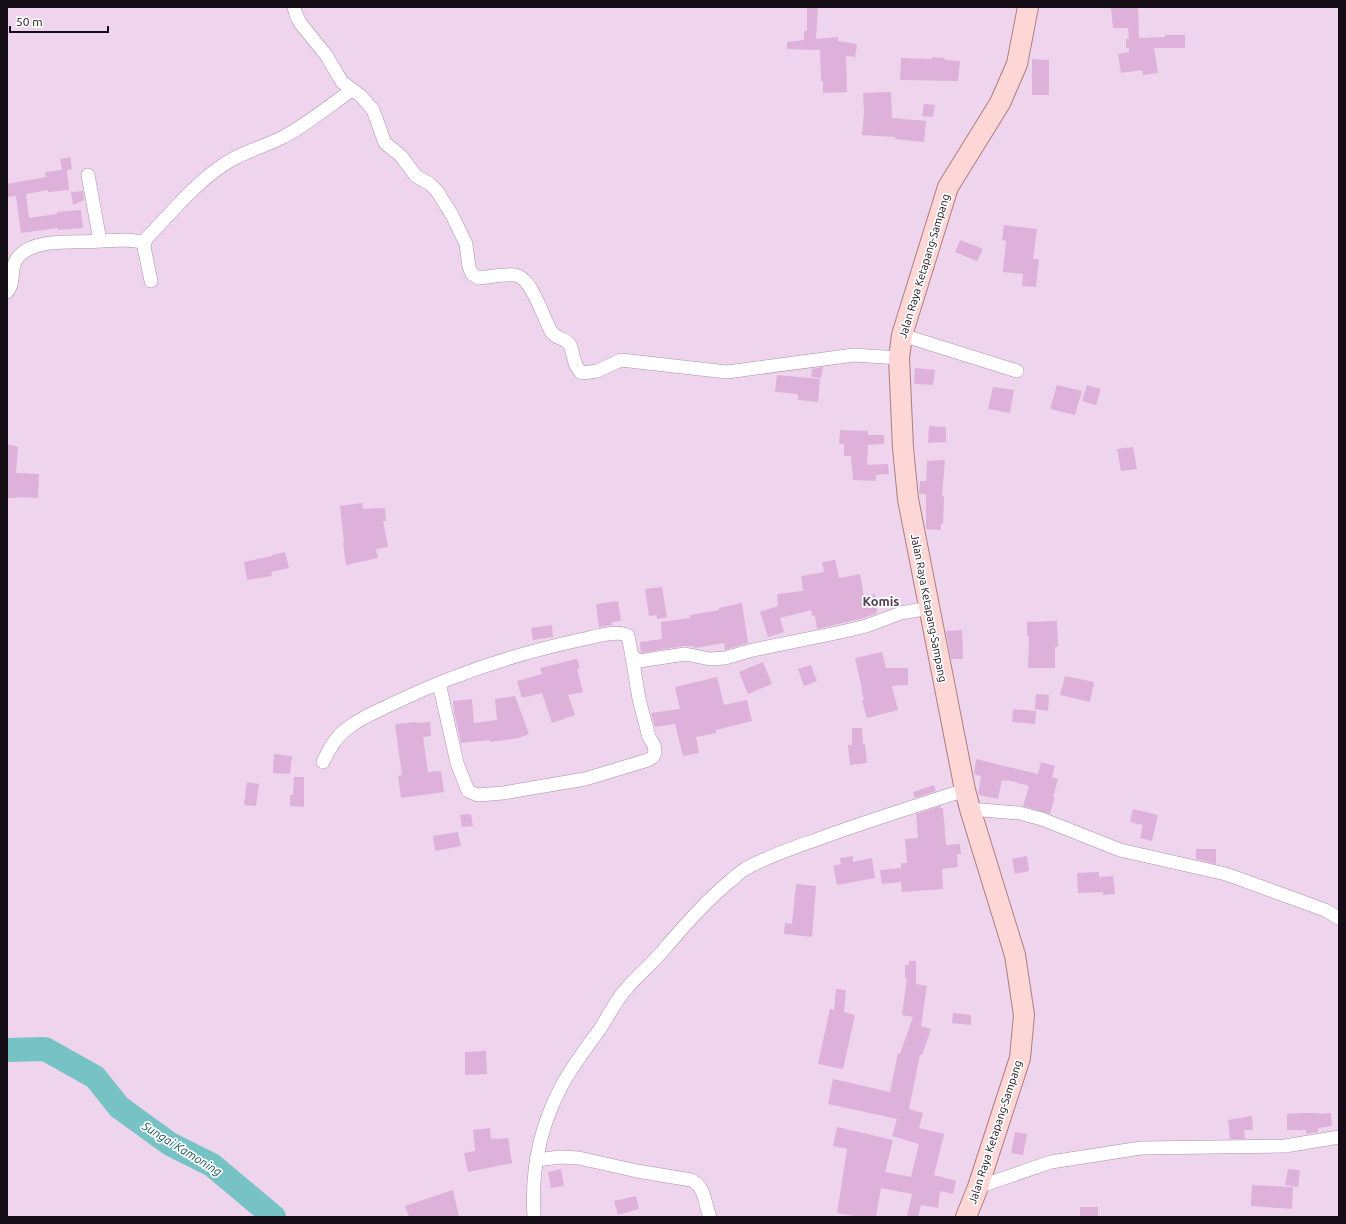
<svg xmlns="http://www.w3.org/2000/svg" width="1346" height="1224" font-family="Ubuntu,sans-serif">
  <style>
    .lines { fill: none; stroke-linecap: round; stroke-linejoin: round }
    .river { stroke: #77c2c4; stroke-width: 24 }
    .building { fill: #ddb1da }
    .minor-casing { stroke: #aa93a9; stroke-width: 14 }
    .primary-casing { stroke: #ac7e81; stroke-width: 22 }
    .minor { stroke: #fff; stroke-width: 13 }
    .primary { stroke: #fdd6d6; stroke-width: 20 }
    .labels { text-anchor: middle; stroke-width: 3.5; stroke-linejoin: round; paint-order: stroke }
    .street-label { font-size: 11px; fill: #160e16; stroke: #fff }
    .water-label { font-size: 12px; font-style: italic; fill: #135557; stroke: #fff }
    .quarter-label { font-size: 13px; font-weight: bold; fill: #503c4f; stroke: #fff }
  </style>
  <rect width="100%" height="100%" fill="#eed5ed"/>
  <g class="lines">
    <polyline class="river" points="7,1050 45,1049 95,1077 119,1107 170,1144 212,1165 274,1217"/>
  </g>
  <g class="building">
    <polygon points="807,7 818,7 816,39 838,37 838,41 857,44 855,57 846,56 847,92 823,93 823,81 821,81 820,50 787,49 787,42 804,40 804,31 807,31"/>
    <polygon points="1111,7 1138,7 1139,38 1165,37 1165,35 1185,35 1185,48 1154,48 1158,73 1143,75 1142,70 1121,73 1118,54 1129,52 1129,48 1126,48 1126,39 1129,39 1128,28 1113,28"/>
    <polygon points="932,57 945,58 945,60 960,61 958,81 900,80 901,58 932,59"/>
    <polygon points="1032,59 1049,60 1049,95 1032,95"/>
    <polygon points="891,92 892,118 926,121 924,142 895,139 895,137 862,135 864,111 863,93"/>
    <polygon points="924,104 935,105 933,117 922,116"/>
    <polygon points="70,157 72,169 67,170 69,190 48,192 48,190 26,194 29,218 57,214 57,212 81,210 83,228 58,230 58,228 21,233 16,196 7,197 7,184 46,177 45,172 62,170 60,159"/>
    <polygon points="83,191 84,200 73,205 71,192"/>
    <polygon points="1004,225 1037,229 1033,259 1039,259 1036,287 1022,286 1023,274 1003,272 1006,241 1002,240"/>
    <polygon points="960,240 983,249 977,261 955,252"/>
    <polygon points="823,367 821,378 811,377 812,369"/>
    <polygon points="915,368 935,370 933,385 914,384"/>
    <polygon points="777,375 820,379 818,402 798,400 798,394 775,392"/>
    <polygon points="1057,385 1082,391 1075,415 1050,409"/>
    <polygon points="1087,385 1101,389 1096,405 1082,401"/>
    <polygon points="993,387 1014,390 1010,413 988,409"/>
    <polygon points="929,426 946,427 946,442 928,443"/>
    <polygon points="840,430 868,431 868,435 884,435 884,444 868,445 867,465 888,464 889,474 876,475 876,481 853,480 851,456 844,456 844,444 839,444"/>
    <polygon points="7,444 18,447 16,473 39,474 38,498 17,497 17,498 7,498"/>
    <polygon points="1133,447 1137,469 1121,471 1117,449"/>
    <polygon points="945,460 942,496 944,496 943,524 941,524 941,530 926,529 926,494 919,494 920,481 926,481 927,461"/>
    <polygon points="362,503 363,509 385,508 386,521 383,521 388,547 376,549 378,558 346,565 343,543 344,542 340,506"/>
    <polygon points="285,552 289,568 271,572 272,576 247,580 244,562 272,556 272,555"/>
    <polygon points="835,560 839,578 860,574 864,596 875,594 877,613 864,618 817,629 815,616 812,616 811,610 780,618 784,632 768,637 760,612 778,606 777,594 803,591 801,576 824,572 822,562"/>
    <polygon points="662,587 667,617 657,619 657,615 649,616 645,589"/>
    <polygon points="618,601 621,621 611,622 612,625 599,627 596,604"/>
    <polygon points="742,603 748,643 725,650 724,643 695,648 692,646 684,646 641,653 640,642 662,639 661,622 690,618 690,615 719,610 719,608"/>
    <polygon points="1057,621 1058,647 1055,647 1055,668 1028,668 1029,636 1027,636 1027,622"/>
    <polygon points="552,625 553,637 533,640 531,628"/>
    <polygon points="962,630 963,659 951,659 946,631"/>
    <polygon points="882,652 886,668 908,668 908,685 892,686 898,710 867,718 862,701 864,700 861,689 862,689 855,658"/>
    <polygon points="577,659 580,668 577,669 583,692 568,695 575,715 552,723 542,693 522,698 517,681 542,674 540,668"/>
    <polygon points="763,662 772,684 748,694 739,672"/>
    <polygon points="811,665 817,681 804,686 798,669"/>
    <polygon points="1065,676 1094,682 1090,702 1060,695"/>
    <polygon points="717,677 724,705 747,700 752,721 716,730 716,733 696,737 699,753 683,756 675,724 655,727 651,713 680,709 675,687"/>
    <polygon points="1036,694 1049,695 1048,711 1035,709"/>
    <polygon points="515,696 529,734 519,738 490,742 490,740 461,743 454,712 453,701 472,699 474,723 497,720 495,699"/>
    <polygon points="1013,709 1036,711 1035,724 1012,722"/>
    <polygon points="416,722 416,723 430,722 431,736 423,737 428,772 441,771 444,792 401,798 398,776 402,775 395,724"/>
    <polygon points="852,728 862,728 863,744 865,744 867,763 850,765 848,745 852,745"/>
    <polygon points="274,754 292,756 290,774 273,773"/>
    <polygon points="976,759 1038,774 1041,762 1055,766 1052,777 1058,779 1053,797 1055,797 1050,814 1023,806 1029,786 1007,780 1006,781 1002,780 998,799 978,795 981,776 974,774"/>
    <polygon points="294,777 304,777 304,807 290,806 290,795 293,795"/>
    <polygon points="247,782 259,784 256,806 244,805"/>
    <polygon points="934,785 936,791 915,798 913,792"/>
    <polygon points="940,806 941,808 943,808 946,845 960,844 961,854 957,854 958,867 942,869 943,889 902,892 901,882 882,884 880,870 901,868 901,863 907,863 905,839 918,838 916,814"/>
    <polygon points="1133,809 1158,815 1152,841 1140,838 1143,825 1130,822"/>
    <polygon points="471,814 473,826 462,827 460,815"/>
    <polygon points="458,832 461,846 435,851 433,836"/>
    <polygon points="1196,849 1216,849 1216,864 1196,859"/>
    <polygon points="853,856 853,862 872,858 875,878 837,885 833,866 841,864 840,858"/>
    <polygon points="1027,856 1029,871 1015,874 1012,859"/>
    <polygon points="1099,872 1099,877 1113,876 1115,894 1103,895 1103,892 1078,893 1077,873"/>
    <polygon points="796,884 816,886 812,937 784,934 785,923 792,924"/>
    <polygon points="909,961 916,961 916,984 927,986 921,1026 931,1029 922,1055 920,1055 909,1109 923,1113 919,1128 944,1134 934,1175 956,1181 953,1194 940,1191 938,1208 921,1205 918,1217 907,1217 912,1194 881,1188 876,1217 861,1217 837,1213 847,1149 833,1146 837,1127 893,1140 885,1172 911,1177 919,1144 892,1136 897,1119 828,1104 833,1079 890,1092 898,1053 900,1054 913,1017 902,1015 907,978 905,978 905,965 909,965"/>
    <polygon points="836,989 846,990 844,1012 855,1015 843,1069 818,1064 830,1009 834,1010"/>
    <polygon points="953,1013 971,1015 971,1025 952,1023"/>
    <polygon points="486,1051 487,1074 465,1075 465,1052"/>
    <polygon points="1303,1113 1319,1113 1319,1114 1331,1113 1332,1126 1318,1128 1318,1132 1306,1134 1306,1130 1287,1130 1287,1114"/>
    <polygon points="1252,1116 1253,1130 1244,1130 1245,1139 1230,1139 1228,1120"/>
    <polygon points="490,1128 491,1139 508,1138 512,1163 468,1172 464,1153 475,1151 473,1130"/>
    <polygon points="1015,1132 1027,1134 1023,1155 1011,1153"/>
    <polygon points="561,1169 564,1186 551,1188 548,1172"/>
    <polygon points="1288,1169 1300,1170 1298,1187 1285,1185"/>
    <polygon points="1252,1185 1293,1187 1292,1209 1251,1206"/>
    <polygon points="453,1190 459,1217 409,1217 405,1206"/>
    <polygon points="636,1196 639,1209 618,1215 614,1201"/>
    <rect x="1080" y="1207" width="18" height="10"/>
  </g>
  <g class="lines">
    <defs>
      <g id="minor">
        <path d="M 294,7 L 296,15 L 301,24 L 326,55 L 342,82 L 361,96 L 373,110 L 385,143 L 401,156 L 416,176 L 430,184 L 437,191 L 452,215 L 466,244 L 469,267 L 472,274 L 479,278 C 491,277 503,274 515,275 C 532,277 543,318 551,331 C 555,339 566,338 570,345 C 574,354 573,366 582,373 L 597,371 L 621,360 L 727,372 L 854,355 L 899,358"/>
        <polyline points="88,175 100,241 126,240 145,242"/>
        <path d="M 151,281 L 144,247 L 146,239 C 172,212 195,183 226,163 C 243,152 263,147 281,138 C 304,127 330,105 352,90"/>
        <path d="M 7,292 C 15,284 10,269 16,260 C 31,236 76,244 100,241"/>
        <polyline points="902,335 1017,371"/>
        <polyline points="439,683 457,763 468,791 478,795 503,793 585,779 648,760 653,757 655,752 654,745 649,737 639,699 632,656"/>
        <path d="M 323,762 C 329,749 336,736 348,728 C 361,717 378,711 394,703 C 454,674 518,653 584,639 C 594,637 619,629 628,636 L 632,656 L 639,661 L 685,654 L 710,659 L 725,658 L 753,650 L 841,632 L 866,626 L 901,613 L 929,608"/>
        <polyline points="970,809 1019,813 1042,819 1120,850 1226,874 1325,910 1339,918"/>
        <path d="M 536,1160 L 560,1157 L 579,1158 L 637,1171 L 691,1180 C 706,1187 704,1203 710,1217"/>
        <polyline points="978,1187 1051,1162 1141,1148 1285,1146 1339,1137"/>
        <path d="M 534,1217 C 531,1172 540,1127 561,1087 C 572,1066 586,1048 600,1029 C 609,1015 616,1000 627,988 C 639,974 654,962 666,947 C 686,924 706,901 730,881 C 735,877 740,872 745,869 C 768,856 793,848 818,839 C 867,821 916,806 965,790"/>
      </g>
      <polyline id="primary" points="966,1217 978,1187 1020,1058 1024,1015 1015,955 970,809 965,790 908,499 903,448 899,358 902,335 948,187 1000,103 1017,64 1028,7"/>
    </defs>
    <use href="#minor" class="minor-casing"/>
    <use href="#primary" class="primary-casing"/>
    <use href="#minor" class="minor"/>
    <use href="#primary" class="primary"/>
  </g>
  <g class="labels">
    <g class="street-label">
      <text transform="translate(924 266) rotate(-73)" y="4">Jalan Raya Ketapang-Sampang</text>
      <text transform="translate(929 608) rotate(79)" y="4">Jalan Raya Ketapang-Sampang</text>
      <text transform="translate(995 1132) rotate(-72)" y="4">Jalan Raya Ketapang-Sampang</text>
    </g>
    <g class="water-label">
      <text transform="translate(182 1149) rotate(32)" y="4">Sungai Kamoning</text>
    </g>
    <g class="quarter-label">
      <text x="881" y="606">Komis</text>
    </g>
  </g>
  <rect width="1346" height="1224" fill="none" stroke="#160e16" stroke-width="16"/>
  <path d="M10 26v6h98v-6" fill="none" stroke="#160e16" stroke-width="2"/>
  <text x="16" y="26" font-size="12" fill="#160e16" stroke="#ffffff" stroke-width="3" paint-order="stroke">50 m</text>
</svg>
